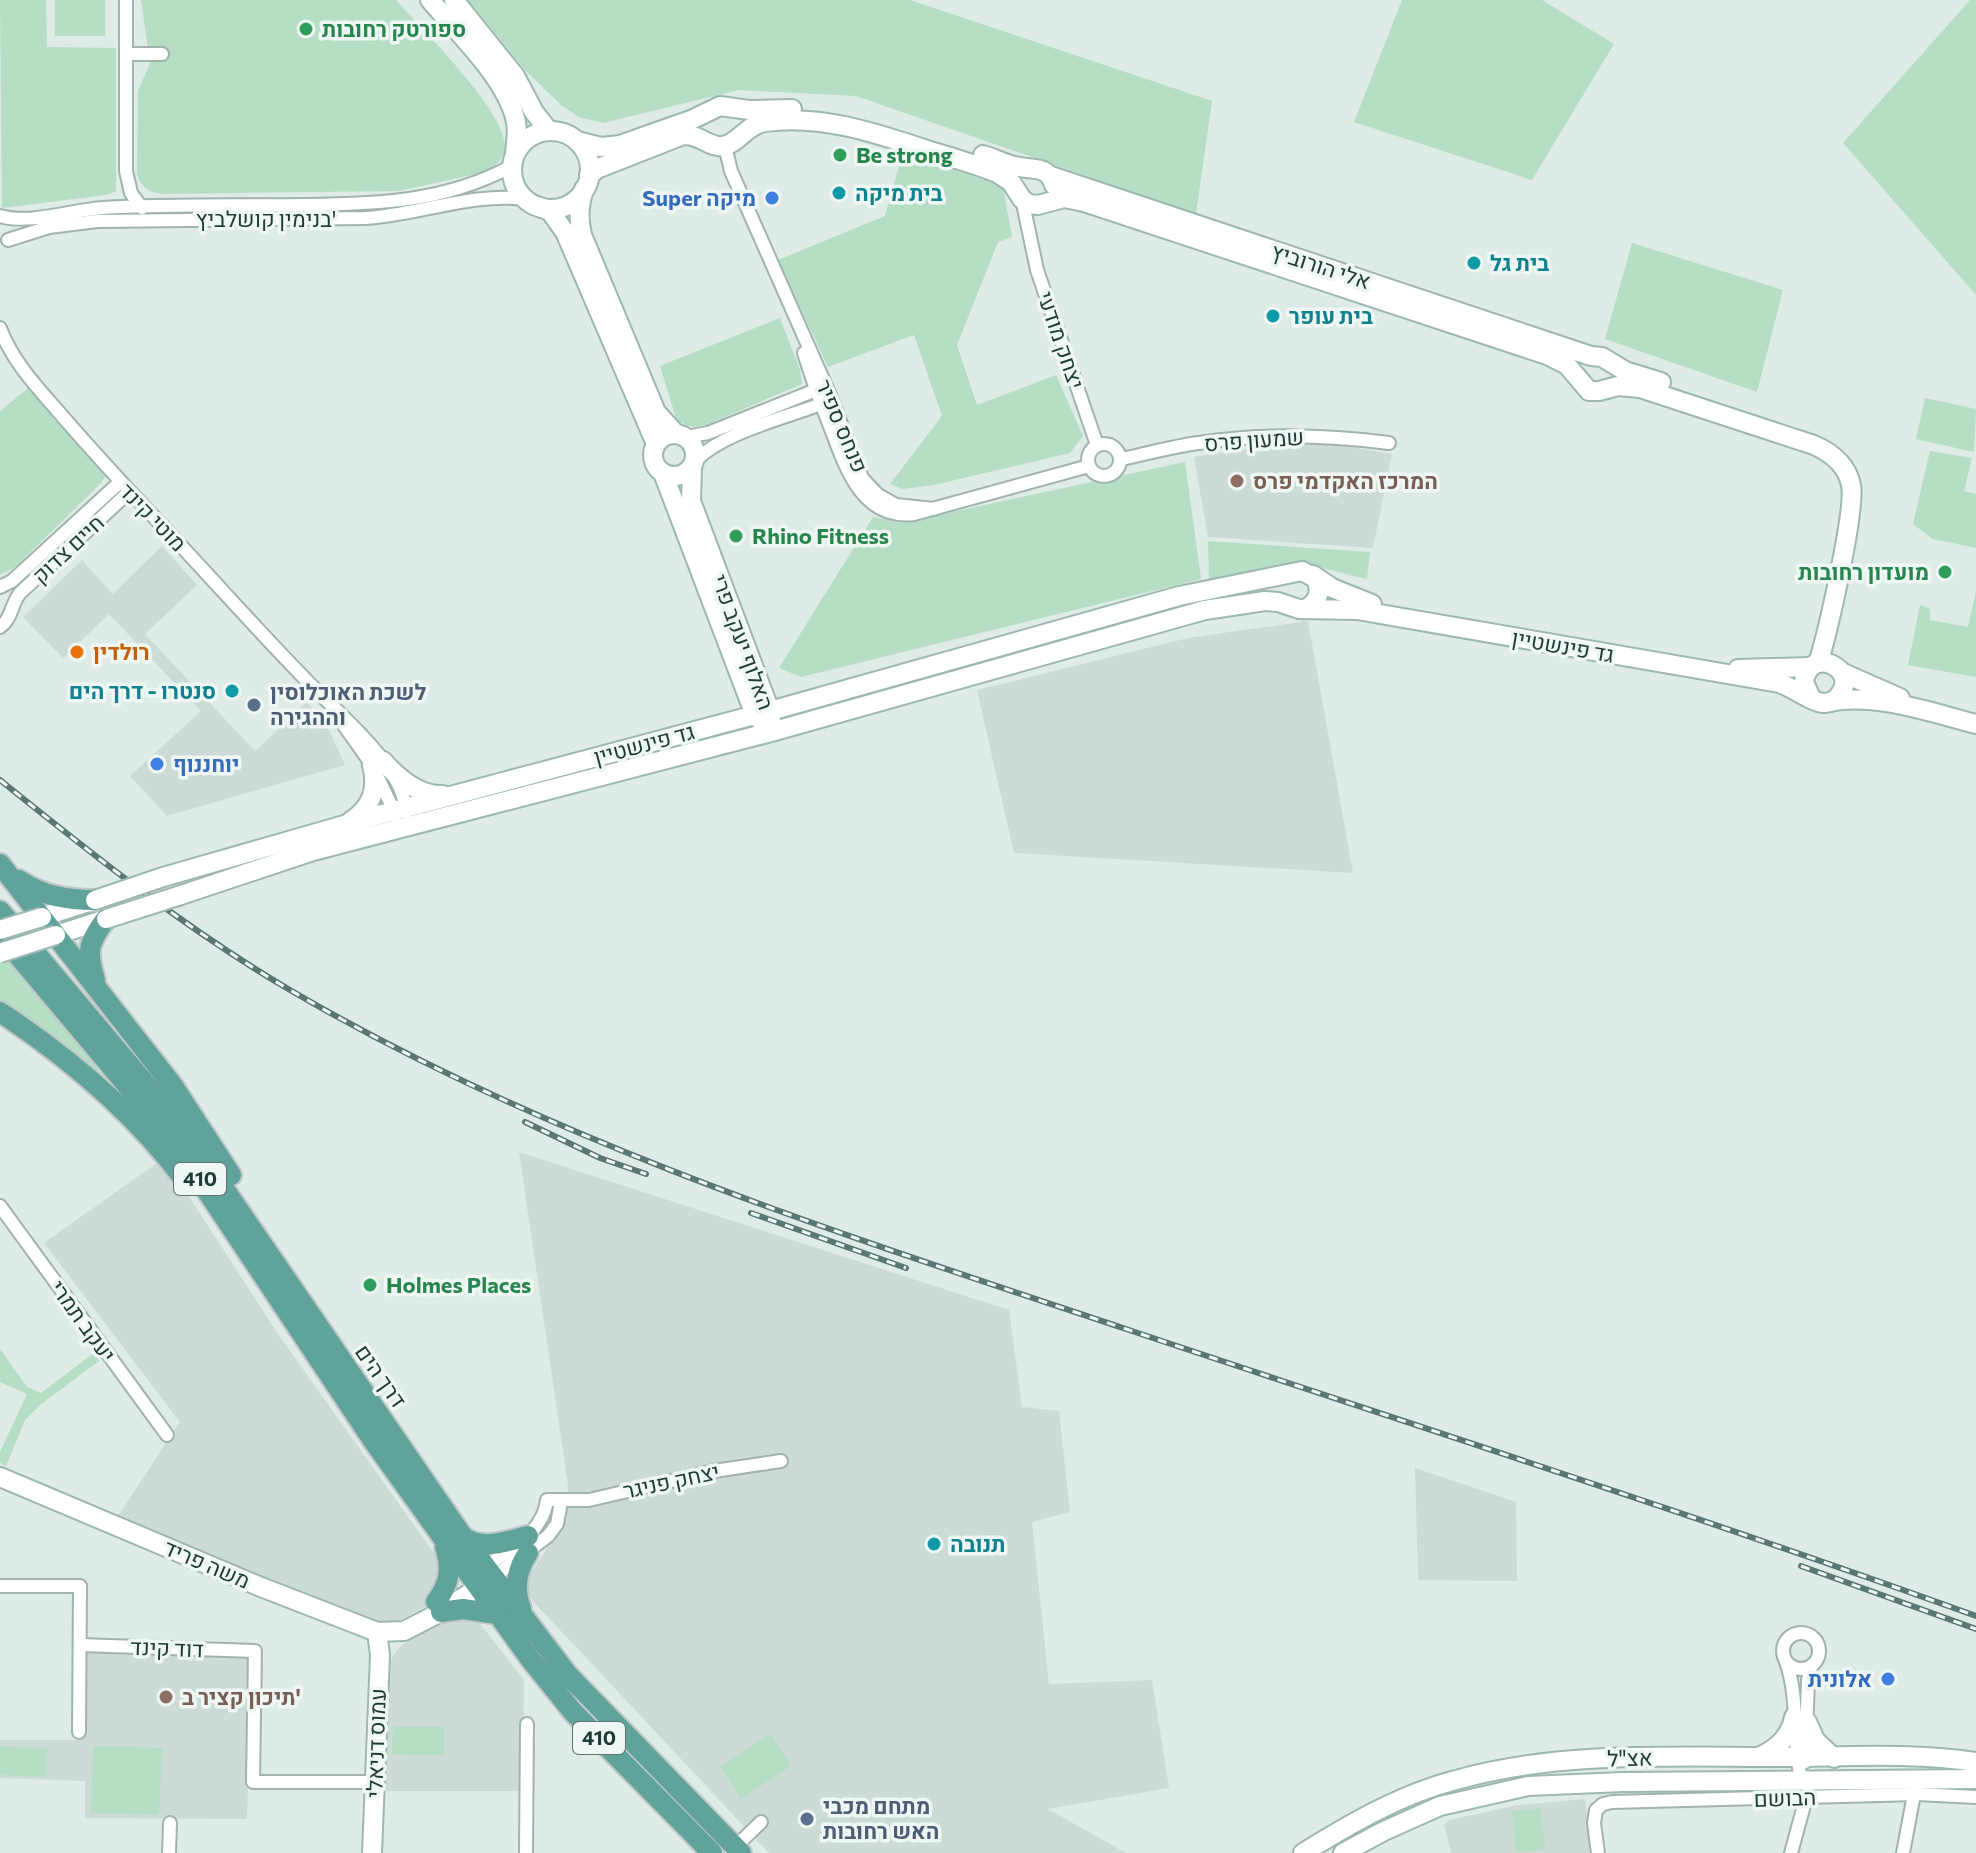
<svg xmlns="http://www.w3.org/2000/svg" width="1976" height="1853" font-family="Commissioner,Heebo,sans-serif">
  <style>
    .built { fill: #ccdbd6 }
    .green { fill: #b5dec5 }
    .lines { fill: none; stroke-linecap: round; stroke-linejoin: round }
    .street-casing { stroke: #a1b3af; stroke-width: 16 }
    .secondary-casing { stroke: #9db7b1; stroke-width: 22 }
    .primary-casing { stroke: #c0c8c7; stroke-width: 24 }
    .street { stroke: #fff; stroke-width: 12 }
    .secondary { stroke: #fff; stroke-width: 18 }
    .primary { stroke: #60a39a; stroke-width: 20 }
    .rail-casing { stroke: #597773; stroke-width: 6 }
    .rail { stroke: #eff7f4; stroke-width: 3; stroke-dasharray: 9; stroke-linecap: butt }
    .secondary-bridge-casing { stroke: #9db7b1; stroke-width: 22; stroke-linecap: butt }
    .secondary-bridge { stroke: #fff; stroke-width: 18 }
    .leisure-dot { fill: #2e9e5b; stroke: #eff7f4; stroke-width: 3 }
    .culture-dot { fill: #0f9aa8; stroke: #eff7f4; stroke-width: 3 }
    .shop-dot { fill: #3f7fe0; stroke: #eff7f4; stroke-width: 3 }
    .education-dot { fill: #8d6e63; stroke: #eff7f4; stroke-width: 3 }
    .food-dot { fill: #e8710a; stroke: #eff7f4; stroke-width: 3 }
    .service-dot { fill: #5c6f8a; stroke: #eff7f4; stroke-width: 3 }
    .labels { text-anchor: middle; stroke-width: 7; stroke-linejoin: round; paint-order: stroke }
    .shield { fill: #eff7f4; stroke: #5d7370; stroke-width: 2 }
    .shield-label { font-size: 20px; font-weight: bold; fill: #1f3b37 }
    .leisure-label { font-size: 22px; font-weight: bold; fill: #27864d; stroke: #eff7f4; text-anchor: start }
    .culture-label { font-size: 22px; font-weight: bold; fill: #0d838f; stroke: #eff7f4; text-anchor: start }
    .shop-label { font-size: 22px; font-weight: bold; fill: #366cbe; stroke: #eff7f4; text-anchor: end }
    .street-label { font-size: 22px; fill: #1f3b37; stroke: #eff7f4 }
    .education-label { font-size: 22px; font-weight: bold; fill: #785e54; stroke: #eff7f4; text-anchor: start }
    .food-label { font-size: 22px; font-weight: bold; fill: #c56008; stroke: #eff7f4; text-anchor: start }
    .service-label { font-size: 22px; font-weight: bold; fill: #4e5e75; stroke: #eff7f4; text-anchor: start }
  </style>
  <rect width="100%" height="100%" fill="#deebe7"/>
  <g class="built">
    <polygon points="1307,444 1332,444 1392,454 1373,548 1208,537 1194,457 1273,445"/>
    <polygon points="162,546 197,585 145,634 255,751 307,702 330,732 345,765 167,816 130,776 201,711 109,614 63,658 23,617 82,560 113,594"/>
    <polygon points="1308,621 1353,873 1014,853 977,690 1188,638"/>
    <polygon points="519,1152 1009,1310 1022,1407 1059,1411 1070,1512 1032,1522 1049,1684 1152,1680 1169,1788 1048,1809 1126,1853 769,1853 532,1600 524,1584 566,1518 568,1485"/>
    <polygon points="164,1158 278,1334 446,1570 443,1581 424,1607 395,1623 371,1626 114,1522 180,1422 44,1243"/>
    <polygon points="1415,1468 1516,1502 1517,1581 1418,1580"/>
    <polygon points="474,1616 524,1680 523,1791 380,1791 387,1666 397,1650 413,1636 437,1622"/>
    <polygon points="82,1650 252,1654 247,1819 85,1818 85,1781 0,1778 0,1740 79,1740"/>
    <polygon points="1585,1799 1591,1853 1451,1853 1444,1824 1450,1820 1517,1805"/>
  </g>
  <g class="green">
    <polygon points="0,0 46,0 47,47 116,48 116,191 106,195 2,208"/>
    <rect x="55" y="0" width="50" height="36"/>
    <path d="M 141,0 L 396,0 C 422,30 504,109 505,146 C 505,157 498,164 489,171 L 399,191 L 161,194 C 147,191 141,187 137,174 L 138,91 L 150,63 Z"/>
    <polygon points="468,0 910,0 1212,101 1196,214 856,96 739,90 603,123 579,117 562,106 526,71"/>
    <polygon points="1402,0 1542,0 1614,44 1532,180 1354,122"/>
    <polygon points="1970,0 1976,0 1976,295 1843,143"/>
    <polygon points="903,152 1003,187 1012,237 998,242 957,345 977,405 1056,375 1083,436 1070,453 934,485 903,489 890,484 942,416 914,335 828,367 778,260 885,216"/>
    <polygon points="1632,243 1783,290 1757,392 1605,339"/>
    <path d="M 780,318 L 800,370 L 802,384 L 706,425 C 695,428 684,427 676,418 L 660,366 Z"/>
    <polygon points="32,385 106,473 104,479 97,487 14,568 0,575 0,411"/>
    <polygon points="1925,398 1976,409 1974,452 1916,439"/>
    <polygon points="1930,451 1972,458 1964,491 1976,494 1976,548 1933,539 1913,524"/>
    <polygon points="1185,462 1201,579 801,677 779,668 873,517 901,523"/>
    <path d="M 1208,541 L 1370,552 L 1367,579 C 1345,575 1320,565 1298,564 C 1272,564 1236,576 1209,582 Z"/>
    <polygon points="1976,591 1976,677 1908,665 1920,605 1930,609 1930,620 1968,627"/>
    <polygon points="4,952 99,1064 97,1074 0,1000 0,953"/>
    <polygon points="0,1349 27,1387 41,1393 94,1353 99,1361 40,1405 25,1420 6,1466 0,1463 0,1452 27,1394 0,1382"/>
    <polygon points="393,1727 444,1727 444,1755 392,1754"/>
    <polygon points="770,1734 791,1766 741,1799 720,1767"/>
    <polygon points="0,1746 47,1749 46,1777 0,1775"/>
    <polygon points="93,1746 162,1748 159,1815 91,1813"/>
    <polygon points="1541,1808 1545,1849 1516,1852 1512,1811"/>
  </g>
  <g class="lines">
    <defs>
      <g id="street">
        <polyline points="126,0 126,171 131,193 142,208"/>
        <polyline points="127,54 162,54"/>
        <polyline points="725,146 731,171 829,393 862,478 878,495 896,505 934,509"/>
        <polyline points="1022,199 1037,270 1097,445"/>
        <path d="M 0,216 C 29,225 72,210 103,208 C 169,204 238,206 305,205 C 379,204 445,202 512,166"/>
        <path d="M 8,240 L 49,227 L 97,221 L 365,218 C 417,215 474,192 525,199"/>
        <path d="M 0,328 C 13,363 39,389 63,417 C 97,456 133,495 169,533 C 219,586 267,641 318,692 C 347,721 404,769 406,812"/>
        <path d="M 804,353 C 812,379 821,404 831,429 C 846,468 862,520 914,514 L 1089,466"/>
        <path d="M 686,437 L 708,433 L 816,390 L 829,393 L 821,404 C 782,419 724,432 695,461"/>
        <circle cx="1104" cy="460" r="16"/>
        <path d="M 1121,459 C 1147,454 1173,446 1199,443 C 1262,433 1326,435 1389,443"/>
        <polyline points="0,587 12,581 120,482"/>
        <path d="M 0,627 C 12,619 11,604 20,593 L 129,492"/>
        <polyline points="343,724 372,765 396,815"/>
        <polyline points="0,1206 167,1435"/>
        <path d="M 482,1569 C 508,1551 543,1534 547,1500 L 589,1500 L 714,1471 L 781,1461"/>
        <polyline points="491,1579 548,1536 557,1524 561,1502"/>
        <polyline points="0,1586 80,1586 79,1732"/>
        <circle cx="1801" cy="1651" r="18"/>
        <polyline points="80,1645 255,1651 253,1782 374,1782"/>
        <path d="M 1786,1662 C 1800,1700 1791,1742 1802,1781"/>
        <polyline points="1805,1762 1808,1680 1811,1666"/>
        <polyline points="731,1851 761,1822"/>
        <polyline points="169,1853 170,1823"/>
        <polyline points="526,1853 527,1724"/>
        <polyline points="1598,1853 1594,1823 1596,1810 1603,1804 1612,1802 1917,1794 1976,1797"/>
        <polyline points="1791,1853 1806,1798"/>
        <polyline points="1903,1853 1914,1794"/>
      </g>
      <g id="secondary">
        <path d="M 430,0 C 457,32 508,80 516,122 C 518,132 516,142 515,153"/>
        <polyline points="454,0 515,76 534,112 549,131"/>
        <circle cx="551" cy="170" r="39"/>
        <polyline points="577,141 601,147 620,145 691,120 720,106 749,110 792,109"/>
        <path d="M 983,155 C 994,158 1004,164 1015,166 C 1032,171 1048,164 1054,185"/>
        <path d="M 589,175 L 599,168 L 683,135 C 700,134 709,148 723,146 C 738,144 746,125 765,122 C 820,114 876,133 927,150 C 950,157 975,164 997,173 L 1011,182 L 1022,199 L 1029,204 L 1038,205 L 1064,198 L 1084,202 L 1547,355 L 1567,365 L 1589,391 L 1599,391 L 1618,386 L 1640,388 L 1814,445 C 1832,453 1847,465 1851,485 C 1856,509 1827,636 1818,663"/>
        <polyline points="1051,176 1591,356 1602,357 1625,371 1661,382"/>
        <path d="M 584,189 C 579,206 578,217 582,235 L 656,412 L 675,433"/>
        <polyline points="537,206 550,211 565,232 656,444"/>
        <circle cx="674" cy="455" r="21"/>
        <polyline points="692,468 691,501 770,711 771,721"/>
        <polyline points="663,473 755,715 764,724"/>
        <polyline points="1313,575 1332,588 1372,604"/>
        <polyline points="1738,669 1811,667"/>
        <polyline points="1841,672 1900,698"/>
        <path d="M 1830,702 C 1873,692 1933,713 1976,724"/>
        <path d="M 383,761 C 398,778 419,796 443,795"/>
        <path d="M 351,821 C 372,807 378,789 372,765"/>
        <path d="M 163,877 L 379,815 L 781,708 L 1179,596 L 1302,571 L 1315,578 C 1322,590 1319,601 1307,608"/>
        <path d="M 178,896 L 313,851 L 771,732 L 1205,610 L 1265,601 L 1278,602 L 1299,609 L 1357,610 L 1779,683 C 1793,687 1812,703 1824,703 C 1831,703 1837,699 1840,694 C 1859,669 1810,644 1804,682 L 1811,698"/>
        <polyline points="42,917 92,901"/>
        <polyline points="56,935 106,919"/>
        <polyline points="0,1477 261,1587 377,1632 404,1631 441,1612 479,1587"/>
        <polyline points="1807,1722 1815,1740 1834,1758"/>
        <path d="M 1758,1757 C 1776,1750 1791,1736 1794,1717"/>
        <polyline points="372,1853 380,1655 377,1632"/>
        <path d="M 1303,1853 C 1350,1824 1401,1794 1456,1780 C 1559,1751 1670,1757 1776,1757 C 1842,1757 1911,1752 1976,1762"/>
        <polyline points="1343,1853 1384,1831 1440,1806 1528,1786 1623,1782 1976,1779"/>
      </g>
      <g id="primary">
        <polyline points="0,864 173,1086 231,1175"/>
        <path d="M 19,880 C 43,896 67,900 95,900"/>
        <polyline points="0,911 181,1126 463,1537 568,1675 741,1853"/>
        <polyline points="0,934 173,1140 374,1442 531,1660 573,1712 712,1853"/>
        <path d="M 95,980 C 86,951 88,943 106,919"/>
        <path d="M 0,1012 C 71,1059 136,1114 187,1183"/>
        <path d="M 463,1537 C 483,1551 507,1541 528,1536"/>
        <path d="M 436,1602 C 450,1583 452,1568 445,1547"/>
        <path d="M 521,1609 C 514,1590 516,1570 528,1553"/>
        <polyline points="441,1612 463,1609 497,1614"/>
      </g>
    </defs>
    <use href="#street" class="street-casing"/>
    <use href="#secondary" class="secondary-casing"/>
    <use href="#primary" class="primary-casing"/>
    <use href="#street" class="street"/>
    <use href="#secondary" class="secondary"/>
    <use href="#primary" class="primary"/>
    <defs>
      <g id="rail">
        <path d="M 0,780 C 93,855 186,929 290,990 C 550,1142 838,1233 1123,1328 C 1407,1423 1693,1514 1976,1616"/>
        <polyline points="525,1122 600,1158 646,1174"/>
        <polyline points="751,1213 906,1268"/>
        <polyline points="1801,1566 1976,1629"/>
      </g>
    </defs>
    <use href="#rail" class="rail-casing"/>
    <use href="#rail" class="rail"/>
    <defs>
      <g id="secondary-bridge">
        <polyline points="95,900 163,877"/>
        <polyline points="106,919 178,896"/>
        <polyline points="0,930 42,917"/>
        <polyline points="0,953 56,935"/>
      </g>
    </defs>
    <use href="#secondary-bridge" class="secondary-bridge-casing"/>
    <use href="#secondary-bridge" class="secondary-bridge"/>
  </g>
  <g class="leisure-dot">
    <circle cx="306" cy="29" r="8"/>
    <circle cx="840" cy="155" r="8"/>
    <circle cx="736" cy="536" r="8"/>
    <circle cx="1945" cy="572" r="8"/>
    <circle cx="370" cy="1285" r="8"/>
  </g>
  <g class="culture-dot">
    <circle cx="839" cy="193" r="8"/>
    <circle cx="1474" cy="263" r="8"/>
    <circle cx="1273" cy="316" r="8"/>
    <circle cx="232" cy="691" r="8"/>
    <circle cx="934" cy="1544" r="8"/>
  </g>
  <g class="shop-dot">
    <circle cx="772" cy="198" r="8"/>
    <circle cx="157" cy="764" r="8"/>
    <circle cx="1888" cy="1679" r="8"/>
  </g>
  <g class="education-dot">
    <circle cx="1237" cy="481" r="8"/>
    <circle cx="166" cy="1697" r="8"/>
  </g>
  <circle class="food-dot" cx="77" cy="652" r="8"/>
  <g class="service-dot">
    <circle cx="254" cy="705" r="8"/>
    <circle cx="807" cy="1819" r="8"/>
  </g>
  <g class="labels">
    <g class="shield">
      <rect x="174" y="1163" width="52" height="32" rx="6"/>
      <rect x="573" y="1722" width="52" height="32" rx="6"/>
    </g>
    <g class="shield-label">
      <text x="200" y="1186">410</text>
      <text x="599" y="1745">410</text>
    </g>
    <g class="leisure-label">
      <text x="322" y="37">ספורטק רחובות</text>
      <text x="856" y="163">Be strong</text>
      <text x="752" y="544">Rhino Fitness</text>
      <text x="1929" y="580" text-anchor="end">מועדון רחובות</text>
      <text x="386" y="1293">Holmes Places</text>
    </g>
    <g class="culture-label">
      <text x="855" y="201">בית מיקה</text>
      <text x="1490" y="271">בית גל</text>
      <text x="1289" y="324">בית עופר</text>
      <text x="216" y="699" text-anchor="end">סנטרו - דרך הים</text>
      <text x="950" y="1552">תנובה</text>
    </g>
    <g class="shop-label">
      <text x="756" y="206">Super מיקה</text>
      <text x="173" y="772" text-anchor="start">יוחננוף</text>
      <text x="1872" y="1687">אלונית</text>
    </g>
    <g class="street-label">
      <text x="266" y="227">בנימין קושלביץ'</text>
      <text transform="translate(1321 266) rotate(18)" y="8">אלי הורוביץ</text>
      <text transform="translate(1061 340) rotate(71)" y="8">יצחק מודעי</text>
      <text transform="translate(842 426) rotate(67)" y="8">פנחס ספיר</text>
      <text transform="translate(1254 440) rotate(-4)" y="8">שמעון פרס</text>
      <text transform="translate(153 517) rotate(46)" y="8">מוטי קינד</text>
      <text transform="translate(68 549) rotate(-43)" y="8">חיים צדוק</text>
      <text transform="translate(743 642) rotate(70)" y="8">האלוף יעקב פרי</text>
      <text transform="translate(1563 646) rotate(10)" y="8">גד פינשטיין</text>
      <text transform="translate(644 744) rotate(-15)" y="8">גד פינשטיין</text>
      <text transform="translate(83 1321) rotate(54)" y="8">יעקב תמרי</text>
      <text transform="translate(381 1376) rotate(55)" y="8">דרך הים</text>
      <text transform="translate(671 1481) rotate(-12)" y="8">יצחק פניגר</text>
      <text transform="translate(207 1564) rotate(23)" y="8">משה פריד</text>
      <text transform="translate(167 1648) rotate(2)" y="8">דוד קינד</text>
      <text transform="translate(376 1743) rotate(-88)" y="8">עמוס דניאלי</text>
      <text transform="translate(1630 1758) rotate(-1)" y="8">אצ"ל</text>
      <text transform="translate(1785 1798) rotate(-2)" y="8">הבושם</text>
    </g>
    <g class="education-label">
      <text x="1253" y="489">המרכז האקדמי פרס</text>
      <text x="182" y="1705">תיכון קציר ב'</text>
    </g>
    <g class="food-label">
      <text x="93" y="660">רולדין</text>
    </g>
    <g class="service-label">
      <text x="270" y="700">לשכת האוכלוסין<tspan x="270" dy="25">וההגירה</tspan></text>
      <text x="823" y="1814">מתחם מכבי<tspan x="823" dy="25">האש רחובות</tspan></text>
    </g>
  </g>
</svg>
